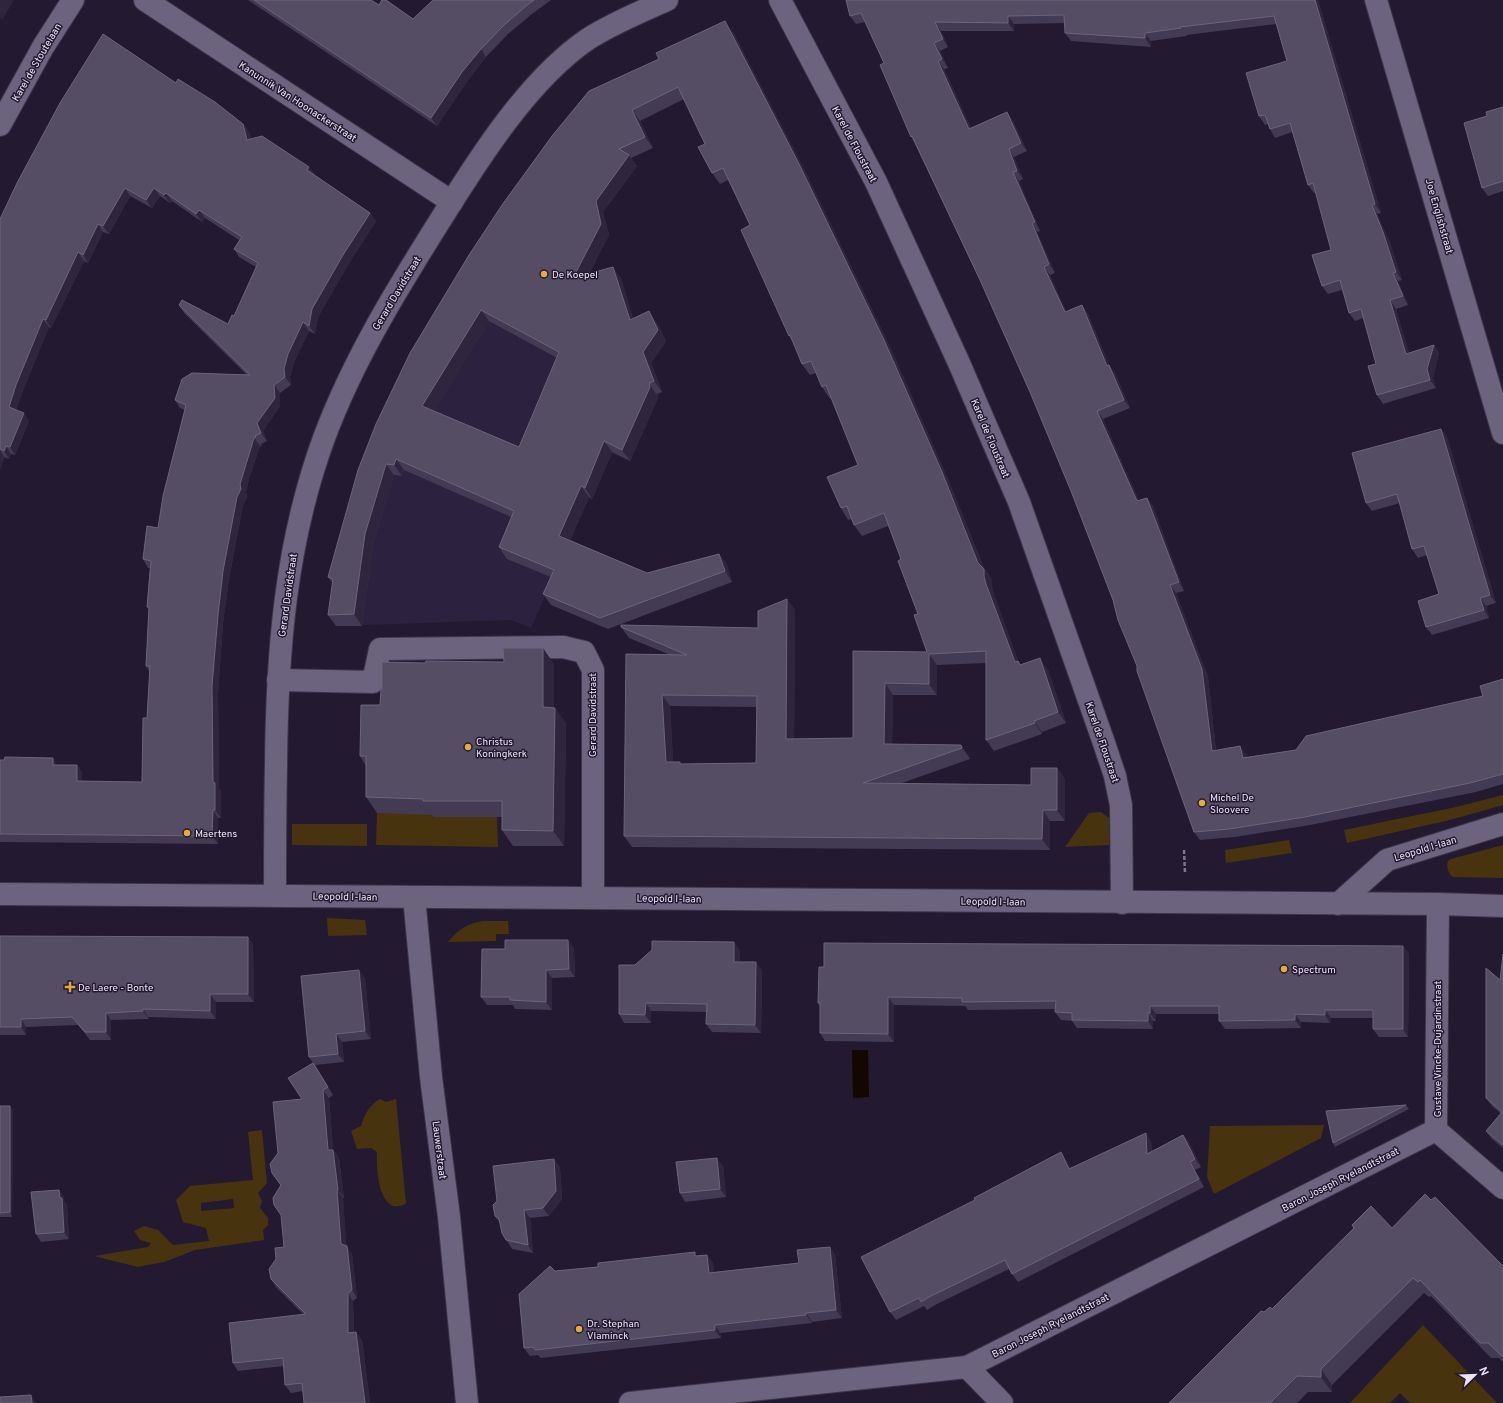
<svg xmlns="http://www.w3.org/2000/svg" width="1503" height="1403" font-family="Overpass,sans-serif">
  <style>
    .built { fill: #2c213e }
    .green { fill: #47330e; fill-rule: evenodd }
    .water { fill: #120800 }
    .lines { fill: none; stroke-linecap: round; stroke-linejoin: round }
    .minor-casing { stroke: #3d3648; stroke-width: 24 }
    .path { stroke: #7d7689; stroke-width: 2.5; stroke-dasharray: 4 2; stroke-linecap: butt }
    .minor { stroke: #6c637e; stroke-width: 22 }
    .wall { fill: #433b53; fill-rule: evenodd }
    .shaded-wall { fill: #2f263e }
    .building { fill: #554d64; stroke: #6c647b; fill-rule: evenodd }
    .poi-dot { fill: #e8ab37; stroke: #231a31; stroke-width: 1.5 }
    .labels { text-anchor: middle; stroke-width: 3; stroke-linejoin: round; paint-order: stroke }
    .street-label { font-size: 10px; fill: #e9e3f3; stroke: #231a31 }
    .poi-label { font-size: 10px; fill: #e9e3f3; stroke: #231a31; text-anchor: start }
  </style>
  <rect width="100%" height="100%" fill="#231a31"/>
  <polygon class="built" points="477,266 652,365 662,392 660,393 630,461 612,453 592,499 589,498 531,628 511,620 339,626 337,625 348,545"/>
  <g class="green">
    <polygon points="1503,795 1503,805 1450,820 1347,843 1344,830 1456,807"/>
    <polygon points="1101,812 1109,818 1109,845 1065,847 1089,813"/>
    <polygon points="377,813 434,813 434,817 497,817 498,847 376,845"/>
    <polygon points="292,824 367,824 367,846 292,845"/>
    <polygon points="1289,840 1292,853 1226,863 1225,850"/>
    <path d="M 1503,845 L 1503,878 L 1453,877 C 1448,873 1446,867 1448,861 L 1451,859 Z"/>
    <polygon points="327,918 365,920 367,935 328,936"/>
    <path d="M 483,921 L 508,921 L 509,934 L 496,934 L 496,941 L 448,942 C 458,929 467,924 483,921 Z"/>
    <path d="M 380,1099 L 386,1102 L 396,1099 L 406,1204 C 403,1205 397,1207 394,1206 C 378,1202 376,1166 377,1152 L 371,1148 L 357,1149 L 351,1131 L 361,1126 C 365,1114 369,1105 380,1099 Z"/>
    <polygon points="1324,1125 1321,1138 1214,1194 1207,1177 1210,1126"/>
    <path d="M 262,1130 L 267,1183 L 258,1193 L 262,1201 L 260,1208 L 268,1218 L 268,1225 L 263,1230 L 264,1240 L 195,1250 L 164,1262 L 138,1267 L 94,1256 L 148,1247 L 151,1243 L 140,1240 L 134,1231 L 144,1226 L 158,1230 L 173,1245 L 209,1241 L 206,1228 L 183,1222 L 176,1200 L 190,1186 L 253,1180 L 248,1132 ZM 233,1199 L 234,1208 L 201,1211 L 201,1203 Z"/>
    <polygon points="1423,1325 1497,1403 1410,1403 1400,1393 1390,1403 1350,1403"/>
  </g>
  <polygon class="water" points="852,1050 868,1050 869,1097 853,1098"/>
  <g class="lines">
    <defs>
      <g id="minor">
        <polyline points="145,0 452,202"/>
        <polyline points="780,0 876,182 959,363 1019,502 1104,743 1115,776 1121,805 1122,903"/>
        <polyline points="1376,0 1503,433"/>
        <polyline points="0,125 43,47 73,0"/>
        <polyline points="278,680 373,682 380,649 563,647 584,652 593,670 593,898"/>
        <polyline points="0,894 1438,904 1503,906"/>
        <path d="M 275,895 C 275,852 275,809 276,765 C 277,654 285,544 324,438 C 353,360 397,289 441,219 C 479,158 529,79 588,39 C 613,23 640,12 667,0"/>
        <polyline points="414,897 431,1077 449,1217 467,1403"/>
        <polyline points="1338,904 1387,860 1503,824"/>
        <polyline points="1438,904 1436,1130 1503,1188"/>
        <polyline points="967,1367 1002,1403"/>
        <polyline points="630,1403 967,1367 1436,1130"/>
      </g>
    </defs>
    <use href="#minor" class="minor-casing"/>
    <polyline class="path" points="1184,850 1185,873"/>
    <use href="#minor" class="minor"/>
  </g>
  <g class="wall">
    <polygon points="248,0 371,0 379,5 413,19 433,0 551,0 532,14 508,34 486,57 468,80 437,126"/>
    <polygon points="846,0 1318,0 1381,213 1377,214 1389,240 1402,280 1398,281 1408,305 1396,309 1409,353 1434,345 1439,353 1433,378 1436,388 1383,404 1377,395 1376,364 1363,318 1355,321 1349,313 1342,290 1328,294 1322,286 1331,250 1316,193 1314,193 1308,185 1292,132 1275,138 1270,129 1268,124 1265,125 1259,116 1287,61 1277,24 1186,35 1187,36 1151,41 1151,47 1071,41 1065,33 1065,23 1014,24 1014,31 941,31 948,47 940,51 948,68 944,69 971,128 1007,112 1013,121 1027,151 1014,157 1023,179 1019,181 1040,231 1037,232 1055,273 1050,275 1066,312 1082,305 1088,314 1110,367 1115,373 1130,408 1103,419 1139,501 1147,498 1153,506 1184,591 1176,593 1208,677 1216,750 1246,754 1247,757 1296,750 1483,696 1503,679 1503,784 1476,792 1310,825 1235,837 1200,840 1194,832 1137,666 1113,600 1071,491 1030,392 980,280 914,142 911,137 884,63 865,22 856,24 850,16"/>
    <path d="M 733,32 L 806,173 L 892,351 L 950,484 L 984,568 L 992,580 L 992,587 L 994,595 L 1018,661 L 1021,665 L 1048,670 L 1066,723 L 1042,732 L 1042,734 L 994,751 L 986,740 L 986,663 L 937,665 L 937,695 L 893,695 L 892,744 L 961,745 L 969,756 L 970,759 L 902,783 L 1031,785 L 1057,768 L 1065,779 L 1065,821 L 1050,821 L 1050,850 L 632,847 L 624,836 L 668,654 L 629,638 L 621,627 L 758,628 L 787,599 L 795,610 L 794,739 L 853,738 L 853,651 L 927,652 L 918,614 L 901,559 L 888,526 L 862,536 L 854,525 L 851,519 L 848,520 L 841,508 L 858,465 L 831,398 L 830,399 L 822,387 L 816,373 L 810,375 L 802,364 L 793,342 L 789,336 L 750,225 L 728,180 L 720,184 L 712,173 L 705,144 L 684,99 L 640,121 L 653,148 L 631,158 L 637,166 L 603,212 L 609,235 L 589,274 L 621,278 L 633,319 L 657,323 L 666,341 L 651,363 L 662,392 L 656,394 L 658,398 L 630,461 L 612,452 L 592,499 L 589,497 L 570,540 L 647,573 L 719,554 L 727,565 L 732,582 L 608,629 L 551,605 L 543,594 L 551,577 L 507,559 L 499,547 L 511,517 L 404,470 L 402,476 L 394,475 L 373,545 L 362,626 L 336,626 L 328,615 L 333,584 L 328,577 L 502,205 ZM 489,321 L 557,358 L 519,447 L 434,411 ZM 670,706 L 757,707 L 756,763 L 681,764 L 673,762 Z"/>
    <polygon points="176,83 243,124 249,132 251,139 309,167 315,175 370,213 376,221 349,263 318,317 315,334 309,331 294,362 290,377 291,385 280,393 280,406 263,431 267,441 261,444 262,446 260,446 249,479 246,492 247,497 243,505 229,579 223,623 218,694 219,788 221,791 221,818 218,818 218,844 0,842 0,760 57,765 77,765 82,773 82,781 142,782 147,718 150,673 146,666 149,609 147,607 150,568 148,568 143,559 158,528 185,410 180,408 175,400 247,375 184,313 179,305 228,324 234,316 256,267 239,257 234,249 239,240 205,218 202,222 172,201 170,203 160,196 152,208 130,196 109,234 103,232 88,263 84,261 51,328 49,327 22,393 16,410 29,421 15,455 11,454 9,459 4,457 0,470 0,219"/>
    <polygon points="1503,107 1503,191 1488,196 1482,188 1487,116"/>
    <polygon points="1441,429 1447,437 1496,603 1486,606 1489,618 1432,635 1426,627 1439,594 1427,555 1418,558 1412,549 1400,503 1372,511 1366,503"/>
    <polygon points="504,662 554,664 554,708 566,723 564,846 513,846 502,830 502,817 434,817 432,815 377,813 366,797 366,766 360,756 380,705 382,690 425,663"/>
    <polygon points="0,936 248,937 253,945 254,1002 216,1002 216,1019 148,1017 149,1019 111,1020 111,1040 90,1040 78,1025 26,1027 26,1035 0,1035"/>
    <polygon points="568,940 574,949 575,977 552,978 552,1010 515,1009 513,1005 487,1005 481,997 505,949"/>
    <polygon points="1403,946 1409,954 1408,1037 1379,1037 1373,1029 1373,1018 1331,1018 1330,1023 1301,1022 1301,1028 1225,1029 1219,1021 1219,1014 1156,1014 1156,1021 1153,1021 1153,1029 1077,1028 1072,1021 1061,1020 1055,1012 1056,1009 968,1010 965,1006 894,1005 894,1042 825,1041 820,1033 820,1006 818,1003"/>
    <polygon points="740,950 740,962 762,970 761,1033 712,1032 706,1024 707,1012 651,1011 651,1023 624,1023 619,1014 635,965"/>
    <polygon points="1503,954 1503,1148 1492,1139 1486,1131 1501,1114 1492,1106 1486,1098"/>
    <polygon points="365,978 371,1039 342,1042 344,1062 315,1065 333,1095 329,1098 333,1150 339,1158 344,1198 343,1198 346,1246 352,1254 357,1298 353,1301 354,1333 356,1332 362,1340 370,1403 304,1403 303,1391 291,1393 285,1385 284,1366 238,1371 233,1363 304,1315 276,1287 271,1279 284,1247 280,1185 272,1173 278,1153 302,1099 313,1063 309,1057"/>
    <polygon points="1406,1105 1409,1109 1335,1147 1333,1143"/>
    <polygon points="0,1106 13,1110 12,1217 0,1217"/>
    <polygon points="1183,1135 1189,1143 1201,1167 1195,1170 1204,1187 1018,1282 1012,1274 1009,1269 937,1304 927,1310 924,1306 896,1320 890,1312 1066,1160 1070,1168 1151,1141 1152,1152"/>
    <polygon points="554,1159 560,1168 562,1199 549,1216 530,1218 533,1253 512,1249 502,1233 500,1223 495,1216"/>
    <polygon points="723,1166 726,1197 685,1202 680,1193"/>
    <polygon points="59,1190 64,1197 64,1201 67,1205 69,1239 41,1242 36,1234"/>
    <polygon points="1352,1225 1392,1228 1503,1266 1503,1362 1499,1358 1491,1358 1431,1296 1429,1297 1424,1293 1332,1385 1332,1392 1308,1392 1297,1403 1169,1403 1264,1312 1272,1309 1354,1228"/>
    <polygon points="830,1247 835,1255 842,1318 812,1322 812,1323 720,1333 721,1338 541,1358 538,1355 530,1356 524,1348 555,1271 707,1255 713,1263 714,1272 799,1263"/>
  </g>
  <g class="shaded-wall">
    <polygon points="0,0 14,0 2,20 0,17"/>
    <polygon points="1315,0 1318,0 1381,213 1375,204"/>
    <polygon points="1008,16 1014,24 1014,31 1008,23"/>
    <polygon points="725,21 733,32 806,173 892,351 950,484 984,569 992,580 992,587 994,595 1023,673 1015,662 978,563"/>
    <polygon points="935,22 941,31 948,47 943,39"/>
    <polygon points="1145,33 1151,41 1151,47 1145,38"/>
    <polygon points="934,43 940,51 948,68 942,59"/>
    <polygon points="481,49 486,57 468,80 437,126 431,118 462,72"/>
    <polygon points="938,61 944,69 975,137 969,129"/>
    <polygon points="632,110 640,121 653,148 645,137"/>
    <polygon points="1007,112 1013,121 1027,151 1021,143"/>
    <polygon points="243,124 249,132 253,148 247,140"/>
    <polygon points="1009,149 1014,157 1023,179 1017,171"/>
    <polygon points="629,155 637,166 603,212 609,235 581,289 573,278 596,201"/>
    <polygon points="309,167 315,175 307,170"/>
    <polygon points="1013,172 1019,181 1040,231 1035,222"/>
    <polygon points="125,188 130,196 109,234 103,226"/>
    <polygon points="154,188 160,196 152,208 146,200"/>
    <polygon points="166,193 172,201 170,203 164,195"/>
    <polygon points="1372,205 1377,214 1389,240 1402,280 1396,272"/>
    <polygon points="199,210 205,218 202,222 196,214"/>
    <polygon points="370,213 376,221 349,263 318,317 315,334 309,326 312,309 343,255"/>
    <polygon points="1032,223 1037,232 1055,273 1049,264"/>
    <polygon points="98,224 103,232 88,263 83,255"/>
    <polygon points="78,252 84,261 51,328 46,320"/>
    <polygon points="613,267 621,278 637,332 630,320"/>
    <polygon points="1044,267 1050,275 1071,321 1065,312"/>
    <polygon points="1393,273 1398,281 1408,305 1403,296"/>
    <polygon points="1390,300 1396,309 1412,362 1406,354"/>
    <polygon points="1082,305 1088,314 1110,367 1115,373 1130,408 1124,400 1107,366"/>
    <polygon points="481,310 489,321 430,418 422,406"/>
    <polygon points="649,311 657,323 666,341 651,363 662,392 654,381 643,352"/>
    <polygon points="43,319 49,327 22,393 14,415 9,407 16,385"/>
    <polygon points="303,322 309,331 294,362 290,377 291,385 285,377 284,369 288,354"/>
    <polygon points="1434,345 1439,353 1433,378 1436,388 1430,380 1427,369"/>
    <polygon points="649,383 656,394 658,398 630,461 622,450"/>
    <polygon points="274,385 280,393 280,406 263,431 267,441 261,433 257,423"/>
    <polygon points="1097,411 1103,419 1143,510 1137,501"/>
    <polygon points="24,413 29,421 15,455 10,447"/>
    <polygon points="1441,429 1447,437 1496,603 1490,595"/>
    <polygon points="254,438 260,446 249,479 246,492 247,497 243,505 229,579 223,623 218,694 219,788 221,791 221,818 215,810 213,782 212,686 218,615 223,571 237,497 244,471"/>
    <polygon points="604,441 612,452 592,499 585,488"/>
    <polygon points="6,446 11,454 9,459 4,451"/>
    <polygon points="0,450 4,457 0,470"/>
    <polygon points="396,459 404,470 402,476 394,465"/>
    <polygon points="386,464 394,475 373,545 362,626 354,614 365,534"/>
    <polygon points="581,486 589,497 567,547 559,536"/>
    <polygon points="1147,498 1153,506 1184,591 1179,582"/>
    <polygon points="719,554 727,565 732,582 725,571"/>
    <polygon points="1170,585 1176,593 1208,677 1217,759 1212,751"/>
    <polygon points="1480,598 1486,606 1489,618 1484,610"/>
    <polygon points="787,599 795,610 794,750 786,739"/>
    <polygon points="543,648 554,664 554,723 543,707"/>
    <polygon points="929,654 937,665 937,695 929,684"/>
    <polygon points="1040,658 1048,670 1066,723 1058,712"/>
    <polygon points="885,683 893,695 892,755 884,744"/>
    <polygon points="662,695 670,706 674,773 666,762"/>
    <polygon points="555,708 566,723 564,846 553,831"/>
    <polygon points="1034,721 1042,732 1042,734 1035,723"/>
    <polygon points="961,745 969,756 970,759 962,748"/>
    <polygon points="1240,746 1246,754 1248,766 1243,758"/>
    <polygon points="53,758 58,766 53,765"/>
    <polygon points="77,765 82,773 82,789 77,781"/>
    <polygon points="1057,768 1065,779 1065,821 1057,810"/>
    <polygon points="213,810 218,818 218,844 212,836"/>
    <polygon points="1043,810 1050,821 1050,850 1042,839"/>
    <polygon points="248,937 253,945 254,1002 248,994"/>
    <polygon points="568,940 574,949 575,977 569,969"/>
    <polygon points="734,942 740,950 740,971 734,962"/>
    <polygon points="1403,946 1409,954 1408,1037 1403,1029"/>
    <polygon points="756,962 762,970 761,1033 755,1025"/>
    <polygon points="359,970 365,978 371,1039 365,1031"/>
    <polygon points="546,970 552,978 552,1010 546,1002"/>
    <polygon points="210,994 216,1002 216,1019 210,1011"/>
    <polygon points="888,997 894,1005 894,1042 888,1034"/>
    <polygon points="646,1003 651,1011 651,1023 645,1015"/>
    <polygon points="1150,1006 1156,1014 1156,1021 1150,1013"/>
    <polygon points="143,1009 148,1017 149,1019 143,1011"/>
    <polygon points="1325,1010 1331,1018 1330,1023 1325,1015"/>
    <polygon points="106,1013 111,1020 111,1040 106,1032"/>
    <polygon points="1148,1013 1153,1021 1153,1029 1148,1021"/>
    <polygon points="1295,1014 1301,1022 1301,1028 1295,1020"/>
    <polygon points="21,1019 26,1027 26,1035 21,1027"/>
    <polygon points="336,1034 342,1042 344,1062 338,1054"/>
    <polygon points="323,1090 329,1098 334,1158 328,1150"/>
    <polygon points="10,1106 13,1110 12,1217 10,1212"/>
    <polygon points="1146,1133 1151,1141 1152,1162 1147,1154"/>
    <polygon points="1183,1135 1189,1143 1201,1167 1195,1159"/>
    <polygon points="333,1150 339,1158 344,1198 338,1190"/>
    <polygon points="1061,1152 1066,1160 1074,1177 1069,1169"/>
    <polygon points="717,1158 723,1166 726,1197 720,1189"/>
    <polygon points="554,1159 560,1168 562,1199 549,1216 543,1208"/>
    <polygon points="1190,1162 1195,1170 1204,1187 1199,1179"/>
    <polygon points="59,1190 64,1197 64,1201 67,1205 69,1239 64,1232"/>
    <polygon points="337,1190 343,1198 347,1252 341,1244"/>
    <polygon points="524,1210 530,1218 533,1253 528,1245"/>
    <polygon points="347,1246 352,1254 357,1298 352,1290"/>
    <polygon points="830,1247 835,1255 842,1318 836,1310"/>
    <polygon points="707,1255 713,1263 715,1281 709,1273"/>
    <polygon points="348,1293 353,1301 354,1341 348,1333"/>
    <polygon points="806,1313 812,1322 812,1323 806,1315"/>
    <polygon points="715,1325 720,1333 721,1338 715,1330"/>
    <polygon points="356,1332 362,1340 370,1403 365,1403"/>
    <polygon points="1321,1369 1332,1385 1332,1392 1321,1377"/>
    <polygon points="31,1395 36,1403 32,1403"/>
  </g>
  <g class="building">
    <polygon points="254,0 371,0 379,5 382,0 386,0 413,19 433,0 534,0 526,6 503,26 481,49 462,72 431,118"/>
    <polygon points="846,0 1315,0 1375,204 1372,205 1383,232 1396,272 1393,273 1403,296 1390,300 1406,354 1434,345 1427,369 1430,380 1377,395 1368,366 1376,364 1361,309 1349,313 1340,280 1322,286 1312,255 1331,250 1313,183 1308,185 1290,123 1270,129 1265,115 1259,116 1246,73 1287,61 1274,16 1180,27 1181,28 1145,33 1145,38 1065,33 1064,15 1008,16 1008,23 935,22 943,39 934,43 942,59 938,61 969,129 1007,112 1021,143 1009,149 1017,171 1013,172 1035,222 1032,223 1049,264 1044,267 1065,312 1082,305 1107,366 1109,365 1124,400 1097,411 1137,501 1147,498 1179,582 1170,585 1202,669 1212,751 1240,746 1243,758 1296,750 1306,736 1483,696 1480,686 1503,679 1503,774 1470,783 1305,817 1229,829 1194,832 1137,671 1137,666 1118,620 1113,600 1071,491 1030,392 980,280 912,136 911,137 880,65 884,63 861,13 850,16"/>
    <path d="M 725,21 L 798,162 L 884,340 L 942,472 L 978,563 L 984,569 L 984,576 L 986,584 L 1015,662 L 1018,661 L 1020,665 L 1040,658 L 1058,712 L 1034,721 L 1035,723 L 986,740 L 986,651 L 929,654 L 929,684 L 885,683 L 884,744 L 961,745 L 962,748 L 863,783 L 1031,785 L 1031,768 L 1057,768 L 1057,810 L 1043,810 L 1042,839 L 624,836 L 626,654 L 687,655 L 621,627 L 621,625 L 758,628 L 758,611 L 787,599 L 786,739 L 853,738 L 853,651 L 927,652 L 914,615 L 918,614 L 898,561 L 901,559 L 884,513 L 854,525 L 847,506 L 841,508 L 827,477 L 858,465 L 826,385 L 822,387 L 811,361 L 802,364 L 790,335 L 789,336 L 741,230 L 750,225 L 723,168 L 712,173 L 698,147 L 705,144 L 678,87 L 632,110 L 645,137 L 619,149 L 629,155 L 596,201 L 601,224 L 573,278 L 613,267 L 630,320 L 649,311 L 658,330 L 643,352 L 654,381 L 649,383 L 650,387 L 622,450 L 604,441 L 585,488 L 581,486 L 559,536 L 647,573 L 719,554 L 725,571 L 600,618 L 543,594 L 554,570 L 499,547 L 514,511 L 396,459 L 394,465 L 386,464 L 365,534 L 354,614 L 328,615 L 333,579 L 328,577 L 358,470 L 376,424 L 410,353 L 469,255 L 502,205 L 552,136 L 589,91 L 659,59 L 656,53 ZM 481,310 L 559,352 L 519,447 L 422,406 ZM 662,695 L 757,696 L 756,763 L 680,764 L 680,762 L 666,762 Z"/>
    <polygon points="103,34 176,83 178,79 215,102 243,124 247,140 262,136 309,167 307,170 370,213 343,255 312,309 309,326 303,322 288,354 284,369 285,377 274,385 275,398 257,423 261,433 255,436 256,437 254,438 244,471 240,484 241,489 237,497 223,571 218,615 212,686 213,782 215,783 215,810 213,810 212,836 0,834 0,760 4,760 5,757 53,758 53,765 77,765 77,781 142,782 143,718 147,718 150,666 146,666 149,607 147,607 151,561 143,559 147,526 158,528 163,496 186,405 175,400 182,379 192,373 250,375 179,305 182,300 228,324 232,315 234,316 258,263 234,249 242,237 199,210 196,214 166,193 164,195 154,188 146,200 125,188 103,226 98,224 83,255 78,252 46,320 43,319 16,385 9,407 24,413 10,447 6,446 4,451 0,449 0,219 17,183 60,103"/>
    <polygon points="1503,107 1503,181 1482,188 1464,123 1487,116 1486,112"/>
    <polygon points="1441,429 1490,595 1480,598 1484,610 1426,627 1418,601 1439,594 1424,546 1412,549 1397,494 1366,503 1352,453"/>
    <polygon points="503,648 543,648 543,707 555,708 553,831 502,830 502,801 423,801 423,799 366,797 366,756 360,756 361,705 380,705 381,690 382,690 382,662 425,663 426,661 504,662"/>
    <polygon points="0,936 248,937 248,994 210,994 210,1011 143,1009 143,1011 106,1013 106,1032 85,1032 72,1017 21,1019 21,1027 0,1027"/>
    <polygon points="505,940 568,940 569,969 546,970 546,1002 510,1000 510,997 481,997 482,949 505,949"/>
    <polygon points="652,941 734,942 734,962 756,962 755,1025 706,1024 707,1004 646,1003 645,1015 619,1014 619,965 635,965 652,950"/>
    <polygon points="824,943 1403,946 1403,1029 1373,1029 1373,1010 1325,1010 1325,1015 1295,1014 1295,1020 1219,1021 1219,1006 1150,1006 1150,1013 1148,1013 1148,1021 1072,1020 1072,1013 1055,1012 1056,1001 962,1002 962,998 888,997 888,1034 820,1033 820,1003 818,1003 819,967 824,967"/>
    <polygon points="1503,954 1503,1145 1486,1131 1502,1112 1486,1098 1486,968 1500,980"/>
    <polygon points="359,970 365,1031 336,1034 338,1054 309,1057 301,976"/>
    <polygon points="313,1063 328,1087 323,1090 328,1150 333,1150 338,1190 337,1190 341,1244 347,1246 352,1290 348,1293 348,1333 356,1332 365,1403 304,1403 302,1383 285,1385 283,1358 233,1363 229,1323 306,1314 271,1279 269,1269 276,1259 275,1248 284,1247 281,1215 274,1205 273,1198 281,1185 272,1173 270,1164 278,1153 273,1102 302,1099 288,1078"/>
    <polygon points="1406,1105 1333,1143 1326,1111"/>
    <polygon points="0,1106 10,1106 10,1212 0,1213"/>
    <polygon points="1146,1133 1147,1154 1183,1135 1195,1159 1190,1162 1199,1179 1012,1274 1005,1260 931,1296 921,1302 919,1298 890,1312 861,1257 975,1200 974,1198 1061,1152 1069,1169"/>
    <polygon points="717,1158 720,1189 680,1193 676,1162"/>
    <polygon points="554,1159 556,1191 543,1208 524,1210 528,1245 506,1240 502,1233 499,1219 495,1216 493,1205 497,1201 493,1166"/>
    <polygon points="59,1190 60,1198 62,1198 64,1232 36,1234 31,1192"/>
    <polygon points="1425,1194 1431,1200 1435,1197 1503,1266 1503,1357 1488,1343 1480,1343 1420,1280 1418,1282 1413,1278 1321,1369 1321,1377 1297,1376 1270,1403 1169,1403 1261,1311 1264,1312 1270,1307 1272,1309 1354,1228 1352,1225 1371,1206 1392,1228"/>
    <polygon points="830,1247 836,1310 806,1313 806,1315 715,1325 715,1330 535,1350 533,1347 524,1348 519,1294 550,1266 555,1271 598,1267 598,1263 695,1252 695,1256 707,1255 709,1273 799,1263 797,1250"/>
    <polygon points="31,1395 32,1403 0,1403 0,1397"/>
  </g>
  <g class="poi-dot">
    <circle cx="544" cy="274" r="4"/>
    <circle cx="468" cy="747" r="4"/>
    <circle cx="1202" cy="803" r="4"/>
    <circle cx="187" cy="833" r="4"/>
    <circle cx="1284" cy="969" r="4"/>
    <path d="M68 981h4v4h4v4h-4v4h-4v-4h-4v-4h4z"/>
    <circle cx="579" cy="1329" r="4"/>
  </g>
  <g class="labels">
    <g class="street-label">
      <text transform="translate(36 62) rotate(-60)" y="4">Karel de Stoutelaan</text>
      <text transform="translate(298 101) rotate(33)" y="4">Kanunnik Van Hoonackerstraat</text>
      <text transform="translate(855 144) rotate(62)" y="4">Karel de Floustraat</text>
      <text transform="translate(1440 216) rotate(74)" y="4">Joe Englishstraat</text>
      <text transform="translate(396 293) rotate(-59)" y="4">Gerard Davidstraat</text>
      <text transform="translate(991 438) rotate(67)" y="4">Karel de Floustraat</text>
      <text transform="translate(287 595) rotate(-82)" y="4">Gerard Davidstraat</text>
      <text transform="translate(592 715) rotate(-90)" y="4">Gerard Davidstraat</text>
      <text transform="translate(1103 742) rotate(71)" y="4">Karel de Floustraat</text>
      <text transform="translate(1425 848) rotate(-17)" y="4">Leopold I-laan</text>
      <text transform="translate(345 896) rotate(1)" y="4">Leopold I-laan</text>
      <text transform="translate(669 898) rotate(1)" y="4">Leopold I-laan</text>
      <text transform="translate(993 901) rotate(1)" y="4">Leopold I-laan</text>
      <text transform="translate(1437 1049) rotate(-90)" y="4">Gustave Vincke-Dujardinstraat</text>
      <text transform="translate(440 1150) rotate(83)" y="4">Lauwerstraat</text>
      <text transform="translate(1340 1179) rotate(-27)" y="4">Baron Joseph Ryelandtstraat</text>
      <text transform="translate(1050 1325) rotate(-27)" y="4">Baron Joseph Ryelandtstraat</text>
    </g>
    <g class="poi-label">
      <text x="552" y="278">De Koepel</text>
      <text x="476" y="745">Christus<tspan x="476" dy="12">Koningkerk</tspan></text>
      <text x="1210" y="801">Michel De<tspan x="1210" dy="12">Sloovere</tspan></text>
      <text x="195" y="837">Maertens</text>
      <text x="1292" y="973">Spectrum</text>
      <text x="78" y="991">De Laere - Bonte</text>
      <text x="587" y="1327">Dr. Stephan<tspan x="587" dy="12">Vlaminck</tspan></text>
    </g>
  </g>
  <g transform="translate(1475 1375) rotate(67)" stroke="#231a31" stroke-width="3" paint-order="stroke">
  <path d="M0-3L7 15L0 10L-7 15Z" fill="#e9e3f3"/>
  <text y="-6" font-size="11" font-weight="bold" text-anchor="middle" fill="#e9e3f3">N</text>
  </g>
</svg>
